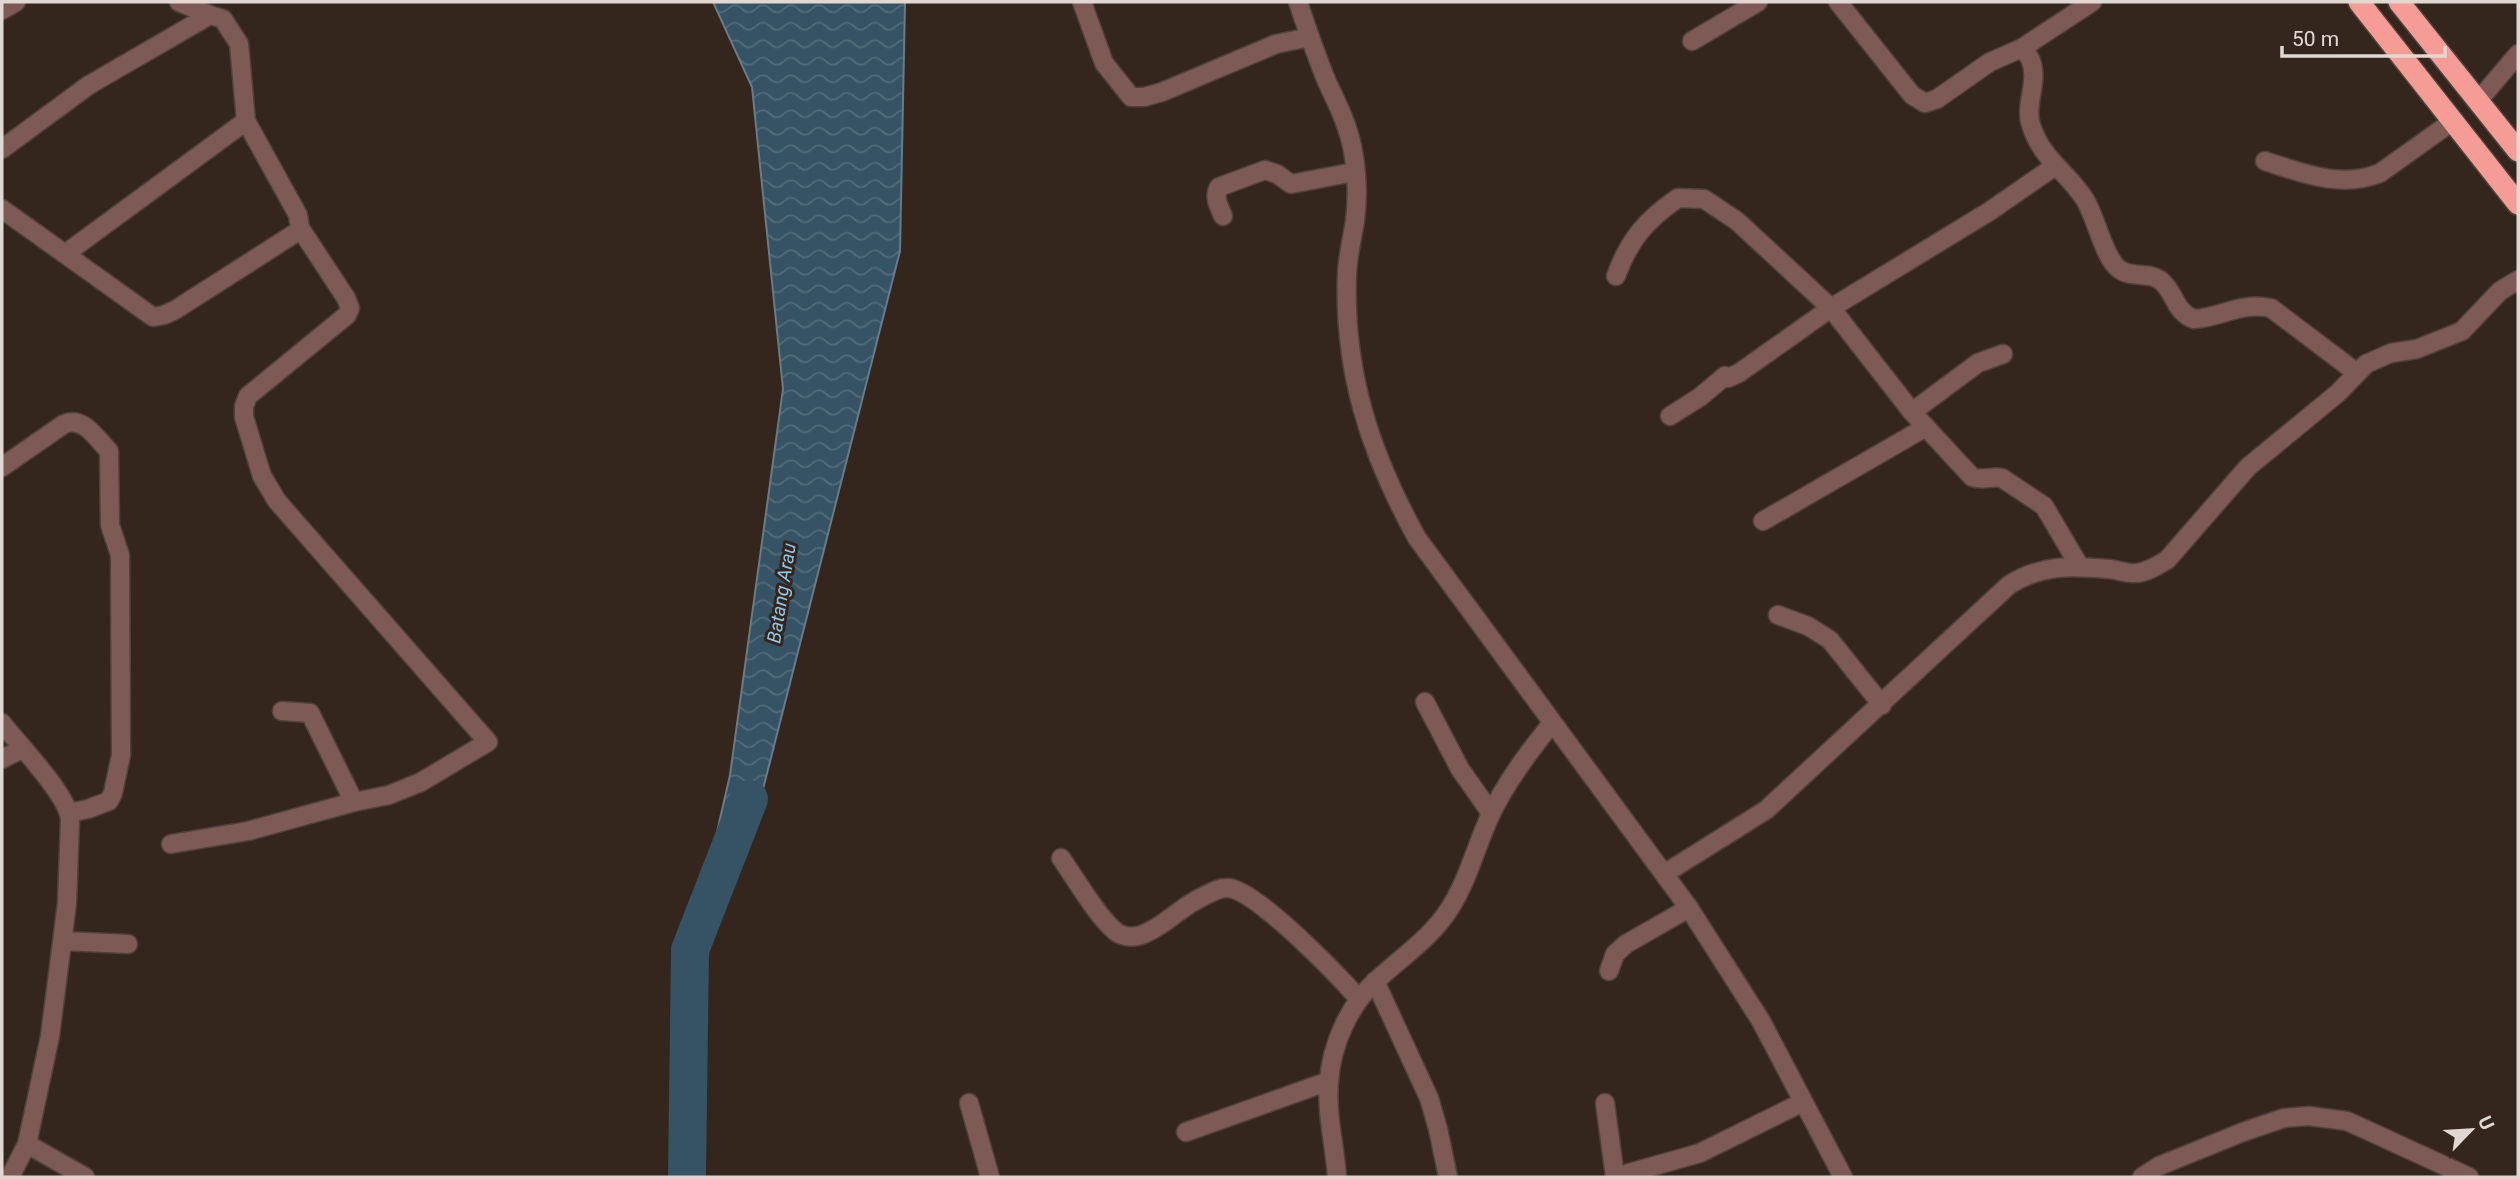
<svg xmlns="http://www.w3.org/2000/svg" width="2520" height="1179" font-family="Roboto,sans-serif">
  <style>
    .water { fill: url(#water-waves); stroke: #697b86; stroke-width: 2 }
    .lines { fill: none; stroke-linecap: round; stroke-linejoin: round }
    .river { stroke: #355365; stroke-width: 38 }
    .street-casing { stroke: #50423a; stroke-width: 21 }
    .highway-casing { stroke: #50423a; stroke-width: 24 }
    .street { stroke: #7e5a57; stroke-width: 18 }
    .highway { stroke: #f49c95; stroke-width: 21 }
    .labels { text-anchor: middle; stroke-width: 6; stroke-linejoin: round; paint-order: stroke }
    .water-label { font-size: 19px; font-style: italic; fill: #8fc7ea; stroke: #34251d }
  </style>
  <defs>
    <pattern id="water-waves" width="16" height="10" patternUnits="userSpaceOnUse" patternTransform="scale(1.75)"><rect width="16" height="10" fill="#355365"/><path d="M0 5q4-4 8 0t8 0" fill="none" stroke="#526b7a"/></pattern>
  </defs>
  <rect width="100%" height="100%" fill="#34251d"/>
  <polygon class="water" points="713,2 905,2 900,251 747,852 714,845 730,775 783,389 752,87"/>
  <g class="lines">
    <polyline class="river" points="687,1177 690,950 749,799"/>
    <defs>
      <g id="street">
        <polyline points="179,2 210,15"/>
        <polyline points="1082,2 1104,63 1131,97 1144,97 1162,92 1276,44 1310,37"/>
        <path d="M 1298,2 C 1307,29 1316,55 1327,82 C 1337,103 1347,123 1352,146 C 1357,169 1358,198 1355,221 C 1352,239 1348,255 1347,273 C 1343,371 1370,453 1417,538 L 1689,908 L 1761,1021 L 1843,1177"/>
        <path d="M 1838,2 L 1912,95 L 1925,103 L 1937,99 L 1990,62 L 2022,48 C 2025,52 2030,57 2031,61 C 2039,82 2024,105 2031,125 C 2041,158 2066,171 2084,198 C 2096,216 2104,259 2119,269 C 2132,279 2148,271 2160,280 C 2175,291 2174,312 2194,319 C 2224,317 2238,302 2271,308 L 2357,373"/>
        <polyline points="2,10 16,2"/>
        <polyline points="1692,41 1758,2"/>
        <polyline points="2022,48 2092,2"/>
        <polyline points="2478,101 2518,54"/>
        <polyline points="2,149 89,85 210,15 223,19 239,44 246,121 298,215 300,228 297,232 175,310 164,315 153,317 2,209"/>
        <path d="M 2265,161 C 2302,173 2341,189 2380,173 L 2453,121"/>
        <path d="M 1223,216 C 1219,206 1213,197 1219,187 L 1265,170 L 1277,174 L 1291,184 L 1354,172"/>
        <polyline points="65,254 246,121"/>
        <path d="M 1616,276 C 1629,240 1646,220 1678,198 L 1704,199 L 1737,221 L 1831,308 L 1912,412 L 1972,477 C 1982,481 1991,476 2002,478 L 2044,506 L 2080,567"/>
        <polyline points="1912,412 1978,363 2003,354"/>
        <polyline points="1670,416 1700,397 1725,376 1728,378 1739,373 1831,308 1990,211 2055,166"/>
        <path d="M 2,467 L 64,424 C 84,416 96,438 109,451 L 110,525 L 120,555 L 121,755 L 113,793 L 109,801 L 88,809 L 69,813"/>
        <polyline points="1763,521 1926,427"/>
        <polyline points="1778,615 1808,626 1830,640 1882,705"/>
        <polyline points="1425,702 1460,769 1491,813"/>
        <polyline points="282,711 310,713 354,802"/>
        <path d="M 2,723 C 18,744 69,796 70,820 L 67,903 L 50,1036 L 27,1144 L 10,1177"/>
        <polyline points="2,759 22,749"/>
        <polyline points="171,844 248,831 354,802 389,795 421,782 488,742 277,501 262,476 244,417 244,406 248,396 347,315 350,308 346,298 300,228"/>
        <path d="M 1061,858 C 1075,878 1097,916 1115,931 C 1123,938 1137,938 1146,933 C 1165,925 1180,908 1200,898 C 1209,894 1218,887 1229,888 C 1258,892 1338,975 1359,999"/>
        <path d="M 1664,874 L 1766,810 L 2009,585 C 2042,564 2072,566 2109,569 C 2118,570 2128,574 2137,573 C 2148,572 2158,565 2167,560 L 2248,467 L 2338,393 L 2366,364 L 2391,353 L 2417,349 L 2462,331 L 2500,291 L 2518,280"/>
        <polyline points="63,941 128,944"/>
        <polyline points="1609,971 1615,954 1626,944 1689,908"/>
        <polyline points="1375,981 1429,1098 1438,1129 1448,1177"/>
        <polyline points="969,1103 990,1177"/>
        <polyline points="1605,1103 1615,1177"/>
        <polyline points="1186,1132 1329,1081"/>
        <polyline points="27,1144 85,1177"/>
        <path d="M 1337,1177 C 1335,1146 1326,1114 1329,1082 C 1331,1045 1350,1003 1378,979 C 1403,956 1432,937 1450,908 C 1468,880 1476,846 1490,816 C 1506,782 1529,752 1552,723"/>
        <polyline points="1615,1177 1700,1153 1803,1102"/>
        <polyline points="2142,1177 2159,1166 2243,1132 2284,1118 2309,1116 2347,1121 2469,1177"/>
      </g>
      <g id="highway">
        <polyline points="2359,2 2518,204"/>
        <polyline points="2399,2 2518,151"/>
      </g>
    </defs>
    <use href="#street" class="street-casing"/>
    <use href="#highway" class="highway-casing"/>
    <use href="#street" class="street"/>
    <use href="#highway" class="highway"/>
  </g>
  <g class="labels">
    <g class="water-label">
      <text transform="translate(781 593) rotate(-81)" y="7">Batang Arau</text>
    </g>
  </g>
  <rect width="2520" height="1179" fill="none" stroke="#e2d8d2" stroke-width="7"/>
  <g transform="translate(2471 1130) rotate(65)" stroke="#34251d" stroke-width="5" paint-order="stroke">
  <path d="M0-5L12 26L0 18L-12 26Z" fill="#e2d8d2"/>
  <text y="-10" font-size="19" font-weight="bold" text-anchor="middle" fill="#e2d8d2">U</text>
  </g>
  <path d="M2282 46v10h163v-10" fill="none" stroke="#e2d8d2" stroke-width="3.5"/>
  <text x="2292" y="46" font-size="21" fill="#e2d8d2" stroke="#34251d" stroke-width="5" paint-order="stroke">50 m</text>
</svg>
